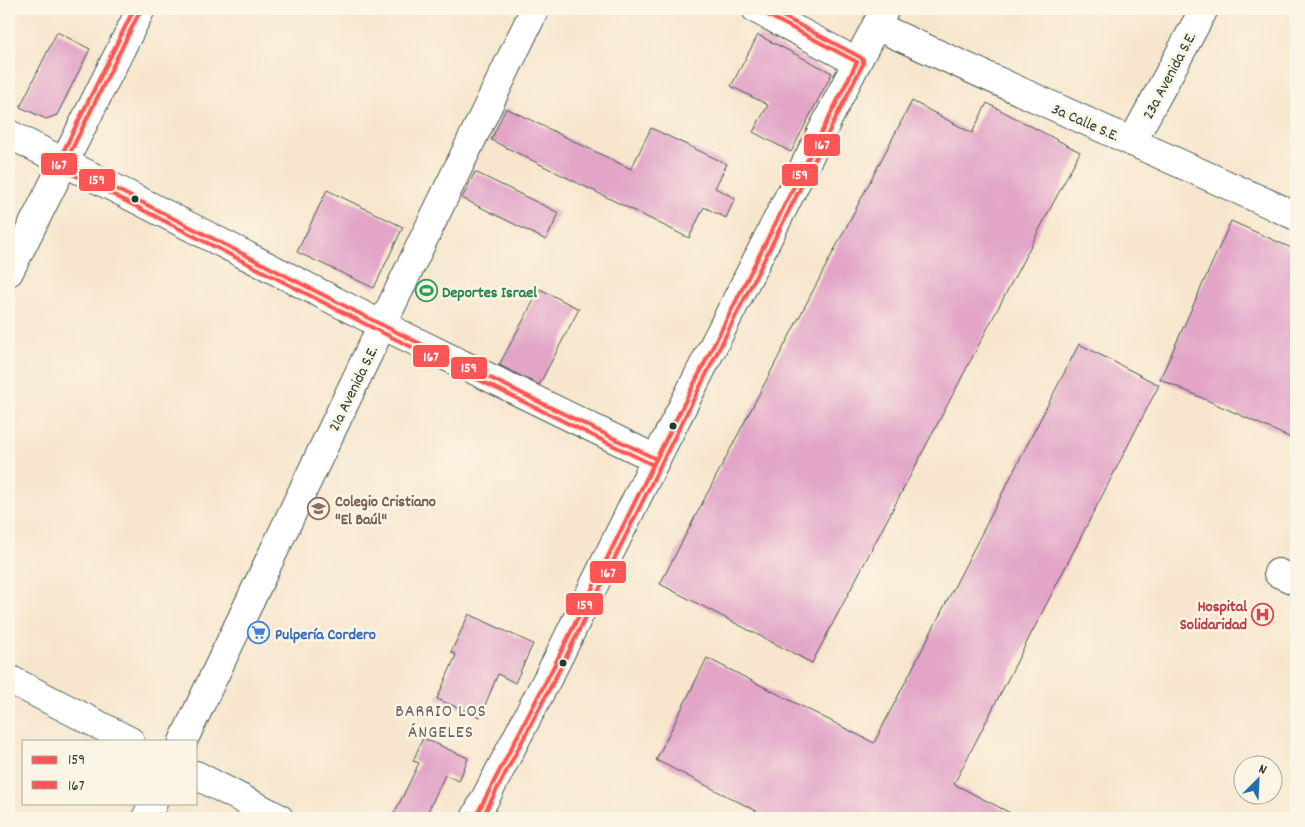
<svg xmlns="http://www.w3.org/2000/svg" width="1305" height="827" font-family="Dekko,sans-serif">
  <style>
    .building { fill: #e2a5c8 }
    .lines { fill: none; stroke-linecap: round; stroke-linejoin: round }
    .minor-casing { stroke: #3f564b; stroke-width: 30 }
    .minor { stroke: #fff; stroke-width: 28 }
    .bus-1-casing { stroke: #fcf5e5; stroke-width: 8 }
    .bus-2-casing { stroke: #fcf5e5; stroke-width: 8 }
    .bus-1 { stroke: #f55; stroke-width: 4 }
    .bus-2 { stroke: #f55; stroke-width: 4 }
    .bus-dot { fill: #1f3d34; stroke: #fcf5e5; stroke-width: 2 }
    .labels { text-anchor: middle; stroke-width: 5; stroke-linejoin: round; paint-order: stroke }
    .street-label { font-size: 16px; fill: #1f3d34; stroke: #fcf5e5 }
    .leisure-label { font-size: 16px; font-weight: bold; fill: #27864d; stroke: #fcf5e5; text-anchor: start }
    .education-label { font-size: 16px; font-weight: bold; fill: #785e54; stroke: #fcf5e5; text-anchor: start }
    .health-label { font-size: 16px; font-weight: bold; fill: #be3a42; stroke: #fcf5e5; text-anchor: end }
    .shop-label { font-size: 16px; font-weight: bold; fill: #366cbe; stroke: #fcf5e5; text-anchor: start }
    .neighbourhood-label { font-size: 18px; letter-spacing: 1px; fill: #636168; stroke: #fcf5e5 }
    .line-badge { stroke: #fcf5e5; stroke-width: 2 }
    .badge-label { font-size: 14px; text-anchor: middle; font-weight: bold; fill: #fff }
  </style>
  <rect width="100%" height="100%" fill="#fcf5e5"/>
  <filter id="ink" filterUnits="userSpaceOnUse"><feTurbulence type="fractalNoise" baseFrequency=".02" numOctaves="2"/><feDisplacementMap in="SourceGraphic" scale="10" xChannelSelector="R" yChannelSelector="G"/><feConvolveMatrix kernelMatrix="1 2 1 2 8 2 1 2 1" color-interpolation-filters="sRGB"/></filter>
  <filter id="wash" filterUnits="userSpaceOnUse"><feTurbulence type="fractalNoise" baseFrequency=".0096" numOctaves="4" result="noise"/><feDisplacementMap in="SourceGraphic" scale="20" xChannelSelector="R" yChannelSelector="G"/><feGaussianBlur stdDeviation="1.12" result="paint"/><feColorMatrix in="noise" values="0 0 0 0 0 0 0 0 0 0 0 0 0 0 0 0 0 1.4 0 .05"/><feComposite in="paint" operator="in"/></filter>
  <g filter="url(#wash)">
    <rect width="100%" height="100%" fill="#f7e6cd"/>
    <g id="blocks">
      <g class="building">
        <polygon points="57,32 90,49 57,115 46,119 20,107"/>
        <polygon points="758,35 832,73 791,152 753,132 768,105 731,86"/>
        <polygon points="912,101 972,133 987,103 1080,152 812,663 660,584"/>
        <polygon points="506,108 631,169 651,128 727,164 715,188 735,198 726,218 704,207 689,238 491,140"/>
        <polygon points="475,172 559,213 546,240 462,198"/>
        <polygon points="327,190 403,227 374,288 297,252"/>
        <polygon points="1231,221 1296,250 1296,427 1291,438 1160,379"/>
        <polygon points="540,289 579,309 539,385 499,365"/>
        <polygon points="1079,344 1159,385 954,784 1020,818 770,818 656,760 707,658 874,743"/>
        <polygon points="469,614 533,644 515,683 498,674 480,717 437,699 456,655 451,652"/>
        <polygon points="423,738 468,758 459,781 445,775 425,818 392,818 419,763 413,761"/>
      </g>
    </g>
  </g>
  <g filter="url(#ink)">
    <use href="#blocks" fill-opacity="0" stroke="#3f564b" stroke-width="1"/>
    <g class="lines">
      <defs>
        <g id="minor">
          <polyline points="756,9 857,62"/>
          <polyline points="876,26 1296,216"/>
          <polyline points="9,134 382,325 656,459"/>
          <polyline points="1132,142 1204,9"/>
          <polyline points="9,272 141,9"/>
          <polyline points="1278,573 1296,581"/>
          <polyline points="9,679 130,741"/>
          <polyline points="183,741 382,325 535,9"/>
          <polyline points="196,775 279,818"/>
          <polyline points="146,818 153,803"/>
          <polyline points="475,818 556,662 656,459 857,62 885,9"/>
        </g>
      </defs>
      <use href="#minor" class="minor-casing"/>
      <use href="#minor" class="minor"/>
      <defs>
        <g id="bus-1">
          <polyline points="141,9 65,163 382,325 656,459"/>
          <polyline points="475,818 556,662 656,459 857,62 756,9"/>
        </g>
        <g id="bus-2">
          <polyline points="134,9 59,160 59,164 61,168 379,331 653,465"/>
          <polyline points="482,818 562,665 662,462 863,64 863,60 860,57 769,9"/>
        </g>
      </defs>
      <use href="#bus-1" class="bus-1-casing"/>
      <use href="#bus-2" class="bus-2-casing"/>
      <use href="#bus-1" class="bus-1"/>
      <use href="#bus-2" class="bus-2"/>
    </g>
  </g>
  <defs>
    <symbol id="stadium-ring" viewBox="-11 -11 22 22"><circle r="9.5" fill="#fcf5e5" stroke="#2e9e5b" stroke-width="1.5"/><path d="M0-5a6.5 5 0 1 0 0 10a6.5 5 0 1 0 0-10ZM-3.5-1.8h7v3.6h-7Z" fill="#2e9e5b"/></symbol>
    <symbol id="school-ring" viewBox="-11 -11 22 22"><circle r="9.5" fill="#fcf5e5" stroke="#8d6e63" stroke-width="1.5"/><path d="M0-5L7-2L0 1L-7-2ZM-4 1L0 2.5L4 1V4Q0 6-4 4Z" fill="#8d6e63"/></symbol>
    <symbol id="hospital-ring" viewBox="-11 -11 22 22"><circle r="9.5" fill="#fcf5e5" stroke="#e0444e" stroke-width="1.5"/><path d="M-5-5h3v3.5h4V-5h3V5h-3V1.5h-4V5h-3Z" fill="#e0444e"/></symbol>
    <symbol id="supermarket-ring" viewBox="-11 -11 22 22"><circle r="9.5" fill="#fcf5e5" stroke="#3f7fe0" stroke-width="1.5"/><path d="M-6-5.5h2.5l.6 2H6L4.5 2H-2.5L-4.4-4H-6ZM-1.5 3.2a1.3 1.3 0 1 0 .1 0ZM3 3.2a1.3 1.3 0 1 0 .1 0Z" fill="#3f7fe0"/></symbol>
  </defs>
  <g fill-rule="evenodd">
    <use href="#stadium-ring" x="414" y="278" width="25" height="25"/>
    <use href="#school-ring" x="306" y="496" width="25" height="25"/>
    <use href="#hospital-ring" x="1250" y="602" width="25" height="25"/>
    <use href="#supermarket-ring" x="246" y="620" width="25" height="25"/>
  </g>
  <g class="bus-dot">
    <circle cx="135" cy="199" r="4.5"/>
    <circle cx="673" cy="426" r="4.5"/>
    <circle cx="563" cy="663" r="4.5"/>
  </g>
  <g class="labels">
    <g class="street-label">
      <text transform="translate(1168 75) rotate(-62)" y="6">23a Avenida S.E.</text>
      <text transform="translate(1086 121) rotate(24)" y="6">3a Calle S.E.</text>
      <text transform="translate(352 388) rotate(-64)" y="6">21a Avenida S.E.</text>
    </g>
    <g class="leisure-label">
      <text x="442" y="297">Deportes Israel</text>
    </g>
    <g class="education-label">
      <text x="335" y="506">Colegio Cristiano<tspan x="335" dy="18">"El Baúl"</tspan></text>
    </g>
    <g class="health-label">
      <text x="1247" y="611">Hospital<tspan x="1247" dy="18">Solidaridad</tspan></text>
    </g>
    <g class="shop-label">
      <text x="275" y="639">Pulpería Cordero</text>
    </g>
    <g class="neighbourhood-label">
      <text x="441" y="716">BARRIO LOS<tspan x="441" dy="21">ÁNGELES</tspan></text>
    </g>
  </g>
  <g class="line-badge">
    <rect x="803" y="133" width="38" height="24" rx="5" fill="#f55"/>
    <rect x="40" y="152" width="38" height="24" rx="5" fill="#f55"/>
    <rect x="781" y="163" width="38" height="24" rx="5" fill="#f55"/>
    <rect x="78" y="168" width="38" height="24" rx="5" fill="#f55"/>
    <rect x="412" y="344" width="38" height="24" rx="5" fill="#f55"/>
    <rect x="450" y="356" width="38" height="24" rx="5" fill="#f55"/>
    <rect x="589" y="560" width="38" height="24" rx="5" fill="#f55"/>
    <rect x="565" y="592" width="39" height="24" rx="5" fill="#f55"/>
  </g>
  <g class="badge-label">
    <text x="822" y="149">167</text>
    <text x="59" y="169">167</text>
    <text x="800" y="179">159</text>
    <text x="97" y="184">159</text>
    <text x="431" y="361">167</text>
    <text x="469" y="372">159</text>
    <text x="608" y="577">167</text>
    <text x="585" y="609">159</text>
  </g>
  <rect width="1305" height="827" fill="none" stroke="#fcf5e5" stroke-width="30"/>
  <rect x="22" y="740" width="175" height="65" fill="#fcf5e5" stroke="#a4ab9e"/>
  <rect x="32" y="756" width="25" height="8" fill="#ff5555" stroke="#a4ab9e"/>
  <text x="68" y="764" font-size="15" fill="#1f3d34">159</text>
  <rect x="32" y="781" width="25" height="8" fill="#ff5555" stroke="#a4ab9e"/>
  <text x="68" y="790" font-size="15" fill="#1f3d34">167</text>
  <g transform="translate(1258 780) rotate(24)"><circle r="24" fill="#fcf5e5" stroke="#a4ab9e"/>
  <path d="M0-4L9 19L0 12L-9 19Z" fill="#1f6fb2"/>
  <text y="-8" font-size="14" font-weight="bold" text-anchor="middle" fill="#1f3d34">N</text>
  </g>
</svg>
